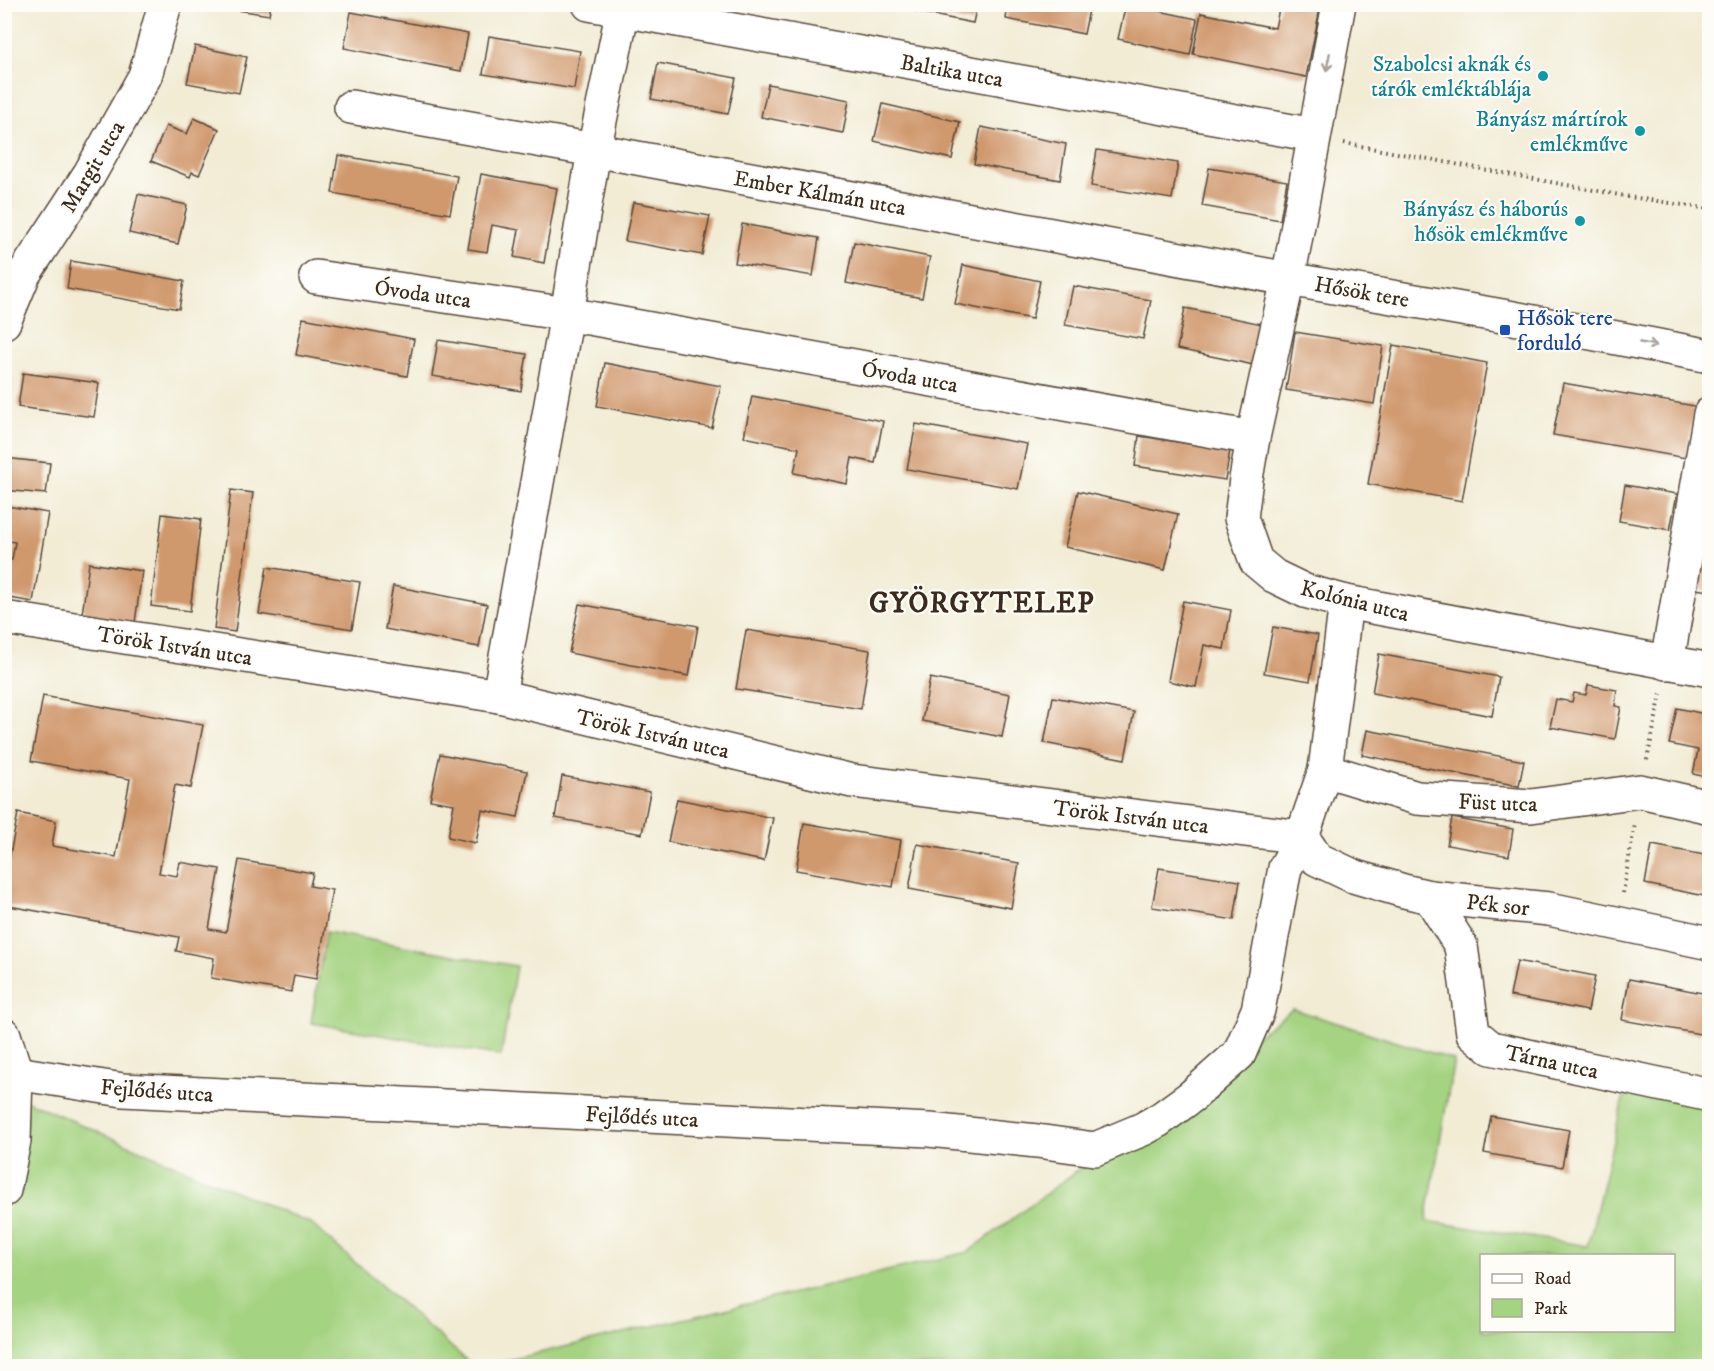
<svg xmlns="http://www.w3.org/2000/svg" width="1714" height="1371" font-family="'IM FELL DW Pica',serif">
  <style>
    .green { fill: #a4d381; stroke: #707e50; stroke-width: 1.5; fill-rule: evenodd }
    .building { fill: #d0986d }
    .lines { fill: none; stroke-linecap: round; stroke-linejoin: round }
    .minor-casing { stroke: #564739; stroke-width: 36 }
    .path { stroke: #564739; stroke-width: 4; stroke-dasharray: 1.5 4.5; stroke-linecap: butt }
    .minor { stroke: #fff; stroke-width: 33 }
    .oneway { stroke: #a79f9a }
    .culture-dot { fill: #0f9aa8; stroke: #fdfcf7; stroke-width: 2 }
    .transit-dot { fill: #1a4fb4; stroke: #fdfcf7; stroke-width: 2 }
    .labels { text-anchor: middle; stroke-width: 4.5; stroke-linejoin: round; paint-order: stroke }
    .culture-label { font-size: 22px; fill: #0d838f; stroke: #fdfcf7; text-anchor: end }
    .street-label { font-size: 22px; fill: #3b2a1e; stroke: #fdfcf7 }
    .transit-label { font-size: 22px; fill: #164399; stroke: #fdfcf7; text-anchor: start }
    .district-label { font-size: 28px; font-weight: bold; letter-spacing: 1.5px; fill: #3b2a1e; stroke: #fdfcf7 }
  </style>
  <rect width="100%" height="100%" fill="#fdfcf7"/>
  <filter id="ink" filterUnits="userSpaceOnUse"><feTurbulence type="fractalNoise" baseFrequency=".0167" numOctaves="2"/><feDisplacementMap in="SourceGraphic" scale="12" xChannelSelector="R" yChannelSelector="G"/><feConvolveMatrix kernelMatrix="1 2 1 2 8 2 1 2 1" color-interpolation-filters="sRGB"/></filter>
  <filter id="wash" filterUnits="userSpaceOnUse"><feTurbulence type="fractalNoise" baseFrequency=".008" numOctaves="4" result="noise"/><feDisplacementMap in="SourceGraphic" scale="24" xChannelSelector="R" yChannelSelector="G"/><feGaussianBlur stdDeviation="1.35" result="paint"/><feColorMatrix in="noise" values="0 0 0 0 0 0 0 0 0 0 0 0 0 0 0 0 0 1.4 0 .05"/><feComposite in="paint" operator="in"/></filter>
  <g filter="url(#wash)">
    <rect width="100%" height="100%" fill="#f2ecd5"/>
    <g class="green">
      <polygon points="326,932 516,966 501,1056 311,1023"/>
      <path d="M 1293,1009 L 1454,1060 L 1426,1221 L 1588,1246 L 1625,1091 L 1709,1104 L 1709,1366 L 484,1366 L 968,1252 ZM 1482,1256 L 1674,1256 L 1674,1330 L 1482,1330 Z"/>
      <polygon points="4,1091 311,1224 473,1366 5,1366"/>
    </g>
    <g id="blocks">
      <g class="building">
        <polygon points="213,4 271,4 269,15 213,6"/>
        <polygon points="1126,4 1197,19 1190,55 1118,39"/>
        <polygon points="1280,4 1321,4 1306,77 1193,54 1201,13 1275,28"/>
        <polygon points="894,5 977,5 973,23 893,7"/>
        <polygon points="1008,5 1090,5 1084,34 1006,19"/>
        <polygon points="351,12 468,34 461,71 344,48"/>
        <polygon points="489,36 580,51 574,89 483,74"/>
        <polygon points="195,46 247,57 239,93 187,83"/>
        <polygon points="658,63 736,78 728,114 651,99"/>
        <polygon points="768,84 849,100 843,133 761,117"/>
        <polygon points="883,104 960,122 952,159 874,141"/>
        <polygon points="194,118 219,129 199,175 192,172 190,177 151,161 166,126 187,134"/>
        <polygon points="981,127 1066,144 1060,180 974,164"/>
        <polygon points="1097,150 1178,163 1172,199 1091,186"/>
        <polygon points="338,155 457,176 450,214 332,193"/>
        <polygon points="1209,168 1287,181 1280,220 1202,206"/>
        <polygon points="481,174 557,188 544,263 514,257 519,230 492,225 487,252 468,249"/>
        <polygon points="138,194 187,205 178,244 129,233"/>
        <polygon points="633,202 710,216 702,255 625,241"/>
        <polygon points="742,224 819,238 813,276 735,263"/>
        <polygon points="854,242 930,257 922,298 846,283"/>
        <polygon points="71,261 184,281 179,309 67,289"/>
        <polygon points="963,265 1040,281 1032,319 955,304"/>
        <polygon points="1073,286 1151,300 1143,339 1065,325"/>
        <polygon points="1185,308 1262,324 1254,365 1177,349"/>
        <polygon points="303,318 414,339 407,376 296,355"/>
        <polygon points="1295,332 1383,346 1374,404 1286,390"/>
        <polygon points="438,340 527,354 521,391 432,376"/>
        <polygon points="1393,345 1487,363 1462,501 1368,484"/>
        <polygon points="605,363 721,386 712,428 597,406"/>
        <polygon points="23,373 99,383 94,417 18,407"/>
        <polygon points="1563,383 1695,406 1686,458 1553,435"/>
        <polygon points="752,396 883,421 875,463 852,458 847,484 794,473 799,448 744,437"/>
        <polygon points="916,424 1027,444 1018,489 907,469"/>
        <polygon points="1139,436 1230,450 1225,480 1135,466"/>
        <polygon points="4,458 50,463 46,494 4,490"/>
        <polygon points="1625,485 1677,494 1670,530 1619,521"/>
        <polygon points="231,490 253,493 235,632 214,629"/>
        <polygon points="1078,491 1178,514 1165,570 1065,547"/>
        <polygon points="7,506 48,513 33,602 4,597 4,559 12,560 15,542 4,540 4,522"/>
        <polygon points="162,514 201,519 190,611 151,606"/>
        <polygon points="1701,553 1710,555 1710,591 1695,589"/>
        <polygon points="89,563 142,571 135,623 82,615"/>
        <polygon points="267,567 360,582 352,629 259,614"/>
        <polygon points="393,586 487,604 479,647 385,629"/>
        <polygon points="1183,601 1231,610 1224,649 1204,645 1196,687 1168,681"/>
        <polygon points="579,604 698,626 689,676 569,653"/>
        <polygon points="1273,627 1318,635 1310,681 1264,673"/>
        <polygon points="746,630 870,650 861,709 736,689"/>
        <polygon points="1379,654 1499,677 1492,716 1372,693"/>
        <polygon points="930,678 1010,694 1002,737 922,721"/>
        <polygon points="1588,685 1617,690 1615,706 1621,707 1615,739 1550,727 1556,699 1572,702 1574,693 1586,695"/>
        <polygon points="43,696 203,725 191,788 175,785 159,873 177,876 180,862 220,869 209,929 226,932 239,860 313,873 310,886 332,890 316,979 294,975 291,992 211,978 214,958 176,951 179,937 4,905 4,886 18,813 56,821 52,846 116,857 130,779 31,761"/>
        <polygon points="1053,697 1134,712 1125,759 1044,743"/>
        <polygon points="1677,708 1710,715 1710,778 1693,774 1698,750 1669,744"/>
        <polygon points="1367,730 1524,761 1519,786 1362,755"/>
        <polygon points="440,754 527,771 518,817 482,810 476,843 448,837 454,804 430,800"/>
        <polygon points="562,776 650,792 642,834 555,818"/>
        <polygon points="677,799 773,818 764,861 668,842"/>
        <polygon points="1452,818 1513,829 1509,856 1447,845"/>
        <polygon points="804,823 901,840 893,887 796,870"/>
        <polygon points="917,844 1019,863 1011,908 909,889"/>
        <polygon points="1652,845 1710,856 1710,897 1645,884"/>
        <polygon points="1159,868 1240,881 1234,920 1152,907"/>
        <polygon points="1517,961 1595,976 1588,1011 1510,996"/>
        <polygon points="1629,979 1708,994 1700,1034 1622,1020"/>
        <polygon points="1491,1116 1569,1130 1562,1167 1484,1153"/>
      </g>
    </g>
  </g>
  <g filter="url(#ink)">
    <use href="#blocks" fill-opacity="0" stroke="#564739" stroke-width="1.5"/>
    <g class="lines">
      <defs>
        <g id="minor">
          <polyline points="589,4 1314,135"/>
          <polyline points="1339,4 1288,279 1508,317 1710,356"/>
          <polyline points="351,107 594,150 1288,279 1253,438 1246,479 1241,518 1256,561 1274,576 1305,591 1346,602 1710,670"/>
          <polyline points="316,277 567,314 1253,438"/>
          <polyline points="4,322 24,274 89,175 145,76 165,4"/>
          <polyline points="4,618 499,696 852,781 1302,837 1317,859 1353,876 1404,891 1430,897 1549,909 1710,943"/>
          <polyline points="1667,663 1710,414"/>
          <polyline points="499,696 567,314 594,150 624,4"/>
          <polyline points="1325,770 1417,798 1531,806 1640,791 1710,807"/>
          <polyline points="1430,897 1461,946 1473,1033 1491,1048 1710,1095"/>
          <polyline points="4,1035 16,1073 14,1141 4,1190"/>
          <polyline points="16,1073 123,1090 929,1130 1037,1141 1095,1149 1143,1129 1159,1120 1192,1096 1239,1054 1258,1010 1285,868 1302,837 1325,770 1346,602"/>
        </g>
      </defs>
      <use href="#minor" class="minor-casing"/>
      <g class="path">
        <polyline points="1344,143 1630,197 1710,209"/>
        <polyline points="1647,760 1661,694"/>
        <polyline points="1623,893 1635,823"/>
      </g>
      <use href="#minor" class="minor"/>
    </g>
    <defs><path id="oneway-shaft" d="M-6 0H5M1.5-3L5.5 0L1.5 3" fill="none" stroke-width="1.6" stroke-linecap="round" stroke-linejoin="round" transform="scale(1.5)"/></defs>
    <g class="oneway">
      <use href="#oneway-shaft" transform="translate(1328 62) rotate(101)"/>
      <use href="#oneway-shaft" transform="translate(1648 344) rotate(11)"/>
    </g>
  </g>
  <g class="culture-dot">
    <circle cx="1543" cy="76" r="6"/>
    <circle cx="1640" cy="131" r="6"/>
    <circle cx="1580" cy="221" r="6"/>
  </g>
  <rect class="transit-dot" x="1499" y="324" width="12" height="12" rx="3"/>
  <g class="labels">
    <g class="culture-label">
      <text x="1531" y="71">Szabolcsi aknák és<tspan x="1531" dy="25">tárók emléktáblája</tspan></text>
      <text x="1628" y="126">Bányász mártírok<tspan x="1628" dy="25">emlékműve</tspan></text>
      <text x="1568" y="216">Bányász és háborús<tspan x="1568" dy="25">hősök emlékműve</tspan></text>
    </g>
    <g class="street-label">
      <text transform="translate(952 70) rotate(10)" y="8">Baltika utca</text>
      <text transform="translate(92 166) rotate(-59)" y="8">Margit utca</text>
      <text transform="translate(820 192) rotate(10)" y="8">Ember Kálmán utca</text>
      <text transform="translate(1362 291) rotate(10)" y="8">Hősök tere</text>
      <text transform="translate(423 293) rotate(8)" y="8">Óvoda utca</text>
      <text transform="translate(910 376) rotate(10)" y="8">Óvoda utca</text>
      <text transform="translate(1355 600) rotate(14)" y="8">Kolónia utca</text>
      <text transform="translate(175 645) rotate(9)" y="8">Török István utca</text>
      <text transform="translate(653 733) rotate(13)" y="8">Török István utca</text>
      <text transform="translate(1498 802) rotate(2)" y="8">Füst utca</text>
      <text transform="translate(1131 816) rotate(7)" y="8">Török István utca</text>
      <text transform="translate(1498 904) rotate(6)" y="8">Pék sor</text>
      <text transform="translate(1552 1061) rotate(12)" y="8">Tárna utca</text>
      <text transform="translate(157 1090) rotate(4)" y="8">Fejlődés utca</text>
      <text transform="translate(642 1116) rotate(3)" y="8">Fejlődés utca</text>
    </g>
    <g class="transit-label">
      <text x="1517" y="325">Hősök tere<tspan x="1517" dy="25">forduló</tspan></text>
    </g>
    <g class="district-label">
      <text x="982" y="612">GYÖRGYTELEP</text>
    </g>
  </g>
  <rect width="1714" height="1371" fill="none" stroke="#fdfcf7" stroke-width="24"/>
  <rect x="1480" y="1254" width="195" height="78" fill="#fdfcf7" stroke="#afa8a0" stroke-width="1.5"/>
  <rect x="1492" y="1274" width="30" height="9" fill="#ffffff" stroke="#afa8a0" stroke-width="1.5"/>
  <text x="1534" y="1284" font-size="18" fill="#3b2a1e">Road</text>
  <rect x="1492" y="1299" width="30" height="18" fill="#a4d381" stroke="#afa8a0" stroke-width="1.5"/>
  <text x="1534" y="1314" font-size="18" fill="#3b2a1e">Park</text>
</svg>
